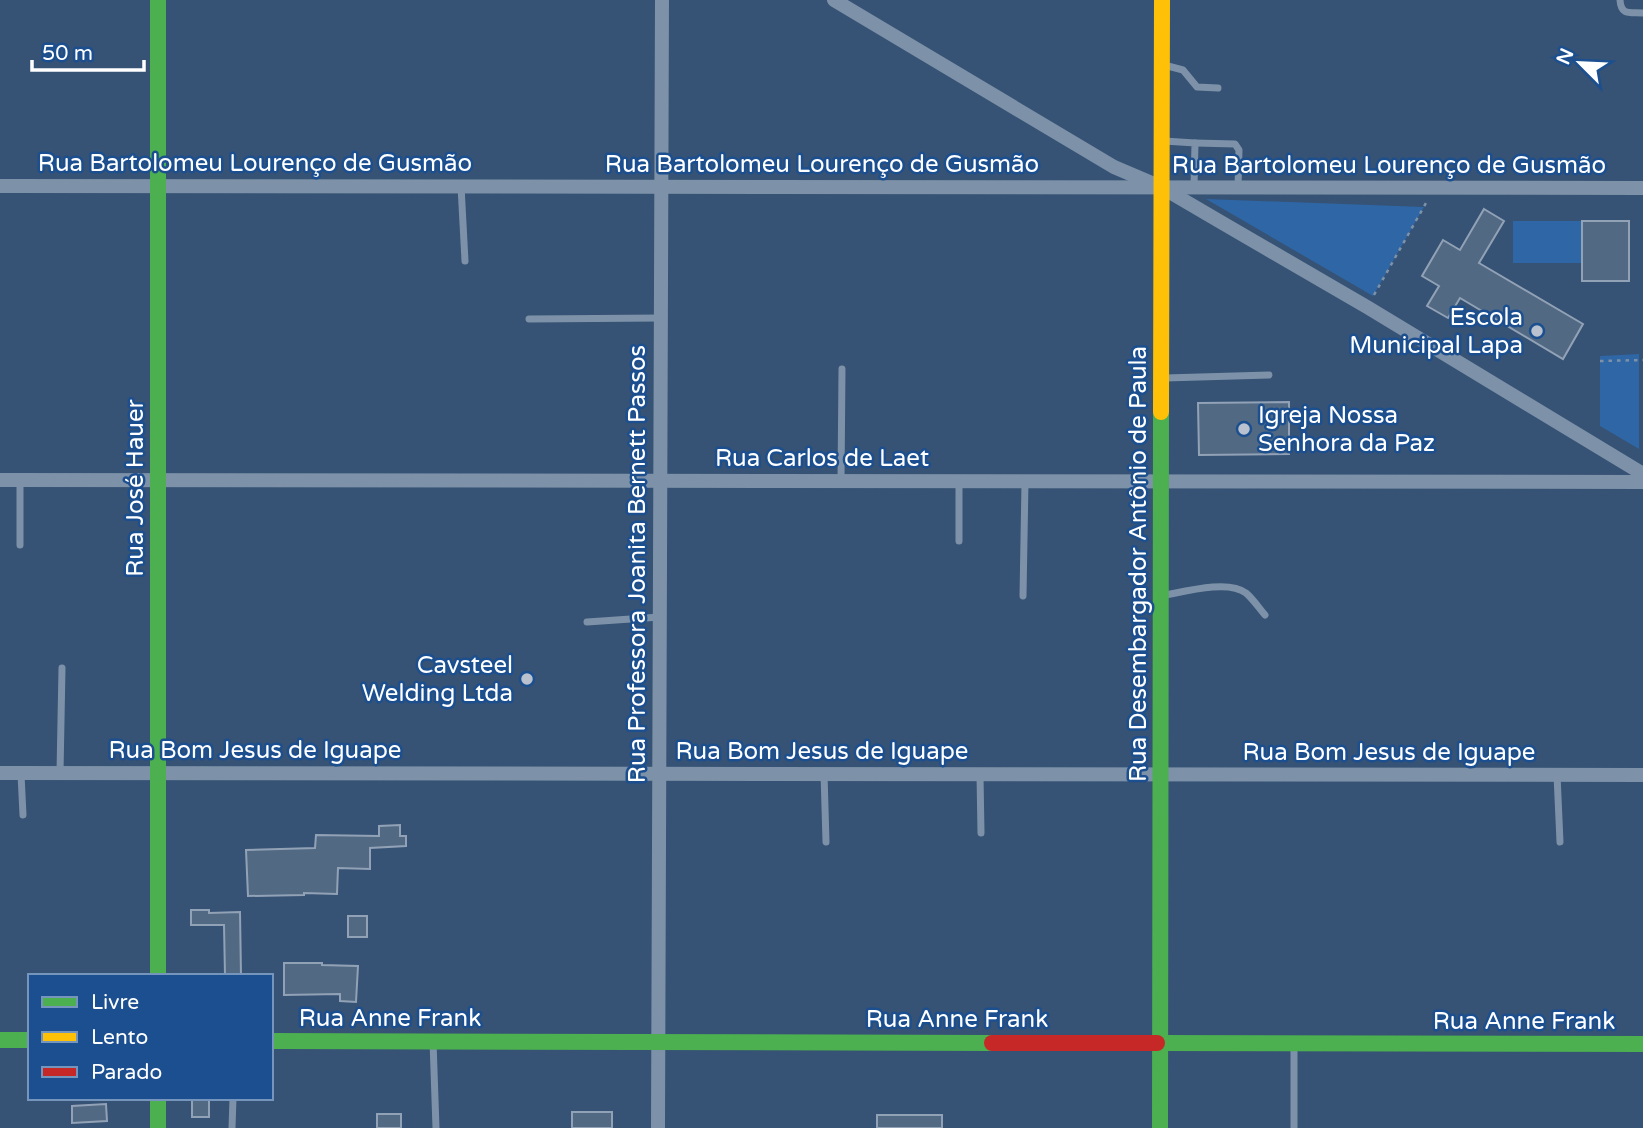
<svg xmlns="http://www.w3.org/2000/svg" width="1643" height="1128" font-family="'Varela Round',sans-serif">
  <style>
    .green { fill: #2f66a5 }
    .building { fill: #526984; stroke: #92a2b6; stroke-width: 2 }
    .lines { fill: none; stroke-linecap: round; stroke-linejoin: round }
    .path { stroke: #7d92a8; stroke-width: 2.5; stroke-dasharray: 3.5 5; stroke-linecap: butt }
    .lane { stroke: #7d92a8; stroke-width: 7 }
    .street { stroke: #7d92a8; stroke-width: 14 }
    .fast { stroke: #4caf50; stroke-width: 16 }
    .slow { stroke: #ffc107; stroke-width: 16 }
    .jam { stroke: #c62828; stroke-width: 16 }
    .poi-dot { fill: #b9c2ce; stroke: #1b4f8f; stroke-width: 2.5 }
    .labels { text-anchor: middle; stroke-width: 5; stroke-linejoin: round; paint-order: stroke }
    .street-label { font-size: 24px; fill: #fff; stroke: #1b4f8f }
    .poi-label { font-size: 24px; fill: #fff; stroke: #1b4f8f; text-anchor: end }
  </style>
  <rect width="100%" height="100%" fill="#365274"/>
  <g class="green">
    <polygon points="1206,199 1424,207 1373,296"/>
    <rect x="1513" y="221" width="69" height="42"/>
    <polygon points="1639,354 1639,449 1600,426 1600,356"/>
  </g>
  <g class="building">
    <polygon points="1484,209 1504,221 1479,263 1583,324 1563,359 1460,298 1448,318 1427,306 1439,286 1422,276 1443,240 1460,250"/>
    <rect x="1582" y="221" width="47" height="60"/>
    <polygon points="1289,402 1289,454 1199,455 1198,403"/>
    <polygon points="400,825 400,836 406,836 406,846 370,848 370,869 338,868 337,894 304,893 304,895 248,896 246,850 315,848 316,835 379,836 379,826"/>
    <polygon points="191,910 209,910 209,913 240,912 241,976 225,976 224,925 191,925"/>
    <rect x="348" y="916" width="19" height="21"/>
    <polygon points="284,963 322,963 322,965 358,966 356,1002 340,1001 340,994 284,995"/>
    <rect x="192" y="1098" width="17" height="19"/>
    <polygon points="106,1104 107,1121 72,1123 72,1106"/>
    <rect x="572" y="1112" width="40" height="16"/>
    <rect x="377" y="1114" width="24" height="14"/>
    <rect x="877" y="1115" width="65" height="13"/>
  </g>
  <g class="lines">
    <g class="path">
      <polyline points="1374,295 1426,203"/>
      <polyline points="1600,361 1643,360"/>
    </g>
    <g class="lane">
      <path d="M 1620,0 C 1621,16 1630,12 1643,13"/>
      <polyline points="1164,65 1183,70 1197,87 1218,88"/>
      <polyline points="1164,141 1195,143 1194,187"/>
      <polyline points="1195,143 1235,144 1239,150 1238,187"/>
      <polyline points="461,186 465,261"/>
      <polyline points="529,319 661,318"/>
      <polyline points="1165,378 1269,375"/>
      <polyline points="20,480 20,545"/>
      <polyline points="841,480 842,369"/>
      <polyline points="959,481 959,541"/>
      <polyline points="1023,596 1025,482"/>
      <path d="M 1161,596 C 1183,592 1228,579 1246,593 C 1253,599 1259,608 1265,615"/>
      <polyline points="587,622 660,617"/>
      <polyline points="60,773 62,668"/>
      <polyline points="824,773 826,842"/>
      <polyline points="21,774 23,815"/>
      <polyline points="980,775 981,833"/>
      <polyline points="1557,775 1560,842"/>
      <polyline points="433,1041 436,1128"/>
      <polyline points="232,1128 233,1098"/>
      <polyline points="1294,1128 1294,1045"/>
    </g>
    <g class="street">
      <polyline points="834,0 1114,167 1161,187 1219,221 1367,307 1643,474"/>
      <polyline points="0,186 1643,188"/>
      <polyline points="0,480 1643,482"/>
      <polyline points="0,773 1643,775"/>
      <polyline points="658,1128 662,0"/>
    </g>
    <g class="fast">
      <polyline points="158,0 158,976"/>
      <polyline points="0,1040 30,1040"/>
      <polyline points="271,1041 992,1043"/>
      <polyline points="1157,1043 1643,1044"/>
      <polyline points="158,1098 158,1128"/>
      <polyline points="1160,1128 1161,412"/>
    </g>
    <polyline class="slow" points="1161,412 1162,0"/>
    <polyline class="jam" points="992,1043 1157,1043"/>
  </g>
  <g class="poi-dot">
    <circle cx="1537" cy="331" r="7"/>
    <circle cx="1244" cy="429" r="7"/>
    <circle cx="527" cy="679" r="7"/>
  </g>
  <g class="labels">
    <g class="street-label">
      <text x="255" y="171">Rua Bartolomeu Lourenço de Gusmão</text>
      <text x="822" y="172">Rua Bartolomeu Lourenço de Gusmão</text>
      <text x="1389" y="173">Rua Bartolomeu Lourenço de Gusmão</text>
      <text x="822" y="466">Rua Carlos de Laet</text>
      <text transform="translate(135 488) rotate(-90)" y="8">Rua José Hauer</text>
      <text transform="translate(637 564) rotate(-90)" y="8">Rua Professora Joanita Bernett Passos</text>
      <text transform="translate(1138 564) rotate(-90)" y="8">Rua Desembargador Antônio de Paula</text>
      <text x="255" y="758">Rua Bom Jesus de Iguape</text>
      <text x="822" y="759">Rua Bom Jesus de Iguape</text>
      <text x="1389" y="760">Rua Bom Jesus de Iguape</text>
      <text x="390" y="1026">Rua Anne Frank</text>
      <text x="957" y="1027">Rua Anne Frank</text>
      <text x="1524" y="1029">Rua Anne Frank</text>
    </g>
    <g class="poi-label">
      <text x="1523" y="325">Escola<tspan x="1523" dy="28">Municipal Lapa</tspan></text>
      <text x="1258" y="423" text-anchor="start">Igreja Nossa<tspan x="1258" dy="28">Senhora da Paz</tspan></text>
      <text x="513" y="673">Cavsteel<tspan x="513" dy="28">Welding Ltda</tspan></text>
    </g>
  </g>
  <rect x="28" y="974" width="245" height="126" fill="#1b4f8f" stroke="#7695bc" stroke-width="2"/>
  <rect x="42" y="997" width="35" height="10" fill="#4caf50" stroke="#7695bc" stroke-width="2"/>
  <text x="91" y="1009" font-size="21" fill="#ffffff">Livre</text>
  <rect x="42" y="1032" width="35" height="10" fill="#ffc107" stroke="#7695bc" stroke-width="2"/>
  <text x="91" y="1044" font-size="21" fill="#ffffff">Lento</text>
  <rect x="42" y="1067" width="35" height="10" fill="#c62828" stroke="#7695bc" stroke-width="2"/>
  <text x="91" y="1079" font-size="21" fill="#ffffff">Parado</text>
  <g transform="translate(1580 63) rotate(294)" stroke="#1b4f8f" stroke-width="5" paint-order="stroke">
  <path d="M0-5L12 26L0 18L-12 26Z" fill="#ffffff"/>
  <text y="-10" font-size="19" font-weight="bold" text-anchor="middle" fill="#ffffff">N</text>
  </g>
  <path d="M32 60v10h112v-10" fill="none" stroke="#ffffff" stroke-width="3.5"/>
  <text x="42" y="60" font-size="21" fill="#ffffff" stroke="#1b4f8f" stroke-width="5" paint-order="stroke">50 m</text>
</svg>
